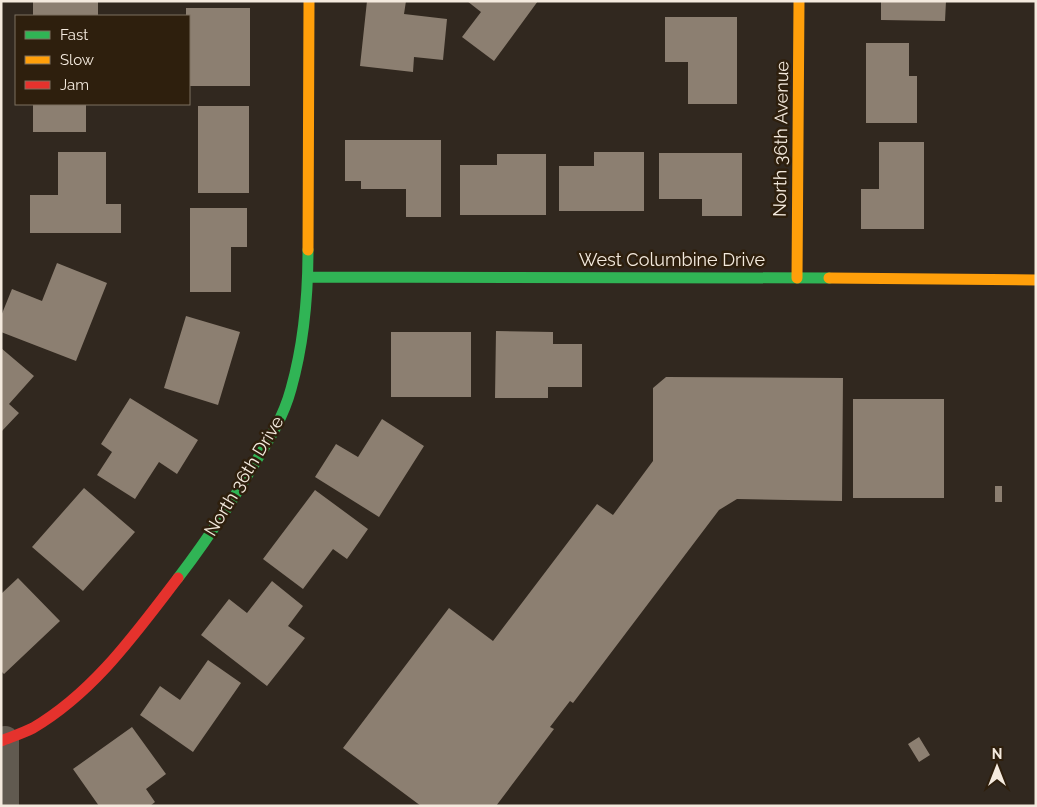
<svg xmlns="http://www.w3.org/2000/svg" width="1037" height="807" font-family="Raleway,sans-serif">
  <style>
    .building { fill: #8c7f71 }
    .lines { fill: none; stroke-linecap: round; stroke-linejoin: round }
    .street { stroke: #615a50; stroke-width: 28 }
    .fast { stroke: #30b455; stroke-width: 11 }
    .slow { stroke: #ff9f0a; stroke-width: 11 }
    .jam { stroke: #e5322d; stroke-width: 11 }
    .labels { text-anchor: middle; stroke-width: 5; stroke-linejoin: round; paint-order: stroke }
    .street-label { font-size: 18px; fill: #f4eade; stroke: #2e1f0d }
  </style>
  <rect width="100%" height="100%" fill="#31281f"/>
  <path class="building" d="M 33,1 L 98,1 L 98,16 L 33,16 Z
    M 367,1 L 406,1 L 404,14 L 447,19 L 443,60 L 414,57 L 413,72 L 360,66 Z
    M 467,1 L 538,1 L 494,61 L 462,37 L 481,12 Z
    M 881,1 L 946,1 L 945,21 L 881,20 Z
    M 186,8 L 250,8 L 250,86 L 189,86 L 189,16 L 186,16 Z
    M 665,17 L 737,17 L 737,104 L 688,104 L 688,62 L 665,62 Z
    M 866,43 L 909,43 L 909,76 L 917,76 L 917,123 L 866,123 Z
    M 33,104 L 86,104 L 86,132 L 33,132 Z
    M 198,106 L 249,106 L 249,193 L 198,193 Z
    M 345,140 L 441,140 L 441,217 L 406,217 L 406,189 L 361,189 L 361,181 L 345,181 Z
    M 879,142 L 924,142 L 924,229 L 861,229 L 861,189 L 879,189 Z
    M 58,152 L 106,152 L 106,204 L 121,204 L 121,233 L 30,233 L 30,195 L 58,195 Z
    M 594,152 L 644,152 L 644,211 L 559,211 L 559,166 L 594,166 Z
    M 659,153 L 742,153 L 742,216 L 702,216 L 702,199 L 659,199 Z
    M 497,154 L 546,154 L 546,215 L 460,215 L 460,165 L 497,165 Z
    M 190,208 L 247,208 L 247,247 L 231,247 L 231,292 L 190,292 Z
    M 57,263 L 107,283 L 76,361 L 1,332 L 1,316 L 12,289 L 42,301 Z
    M 186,316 L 240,332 L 218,405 L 164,388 Z
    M 496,331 L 553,332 L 553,344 L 582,344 L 582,387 L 548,387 L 548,398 L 495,398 Z
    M 391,332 L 471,332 L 471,397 L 391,397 Z
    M 1,348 L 34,376 L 9,404 L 19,413 L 1,432 Z
    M 666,377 L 843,378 L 842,501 L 737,499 L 719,510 L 573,703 L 570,701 L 550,727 L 554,729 L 496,806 L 421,806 L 343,748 L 449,608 L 493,641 L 597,504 L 613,515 L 653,461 L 653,388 Z
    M 130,398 L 198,440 L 177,474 L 159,462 L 135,499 L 97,475 L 112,452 L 101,444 Z
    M 853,399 L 944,399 L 944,498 L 853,498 Z
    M 382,419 L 424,446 L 379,517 L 315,477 L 336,444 L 358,457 Z
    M 995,486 L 1002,486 L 1002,502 L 995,502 Z
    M 84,488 L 135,532 L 83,591 L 32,547 Z
    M 315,490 L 368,529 L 347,559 L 333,549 L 303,589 L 263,559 Z
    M 18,578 L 60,621 L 4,674 L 1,671 L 1,594 Z
    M 272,581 L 303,606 L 288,626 L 305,638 L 267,686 L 201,635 L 229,599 L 247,613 Z
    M 208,660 L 241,683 L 193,752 L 140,715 L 160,686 L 180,700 Z
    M 132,727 L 166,774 L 146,789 L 155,802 L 150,806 L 99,806 L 73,769 Z
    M 919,737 L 930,755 L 919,762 L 908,744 Z"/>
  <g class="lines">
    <path class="street" d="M 5,806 L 5,740"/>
    <path class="fast" d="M 308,277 L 829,278
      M 178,578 C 204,544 228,508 250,471 C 266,445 283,419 291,389 C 304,343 308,297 308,250"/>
    <path class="slow" d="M 308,250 L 309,1
      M 797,278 L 799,1
      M 829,278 L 1036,280"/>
    <path class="jam" d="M 1,741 C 11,737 23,733 33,728 C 94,692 135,634 178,578"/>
  </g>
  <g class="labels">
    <g class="street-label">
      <text transform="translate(781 139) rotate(-89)" y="6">North 36th Avenue</text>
      <text x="672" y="266">West Columbine Drive</text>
      <text transform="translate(244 476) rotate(-59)" y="6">North 36th Drive</text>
    </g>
  </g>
  <rect width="1037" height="807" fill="none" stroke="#f4eade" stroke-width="5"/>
  <rect x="15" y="15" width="175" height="90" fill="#2e1f0d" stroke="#7d7061"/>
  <rect x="25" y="31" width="25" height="8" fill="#30b455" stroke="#7d7061"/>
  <text x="60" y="40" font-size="15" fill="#f4eade">Fast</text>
  <rect x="25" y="56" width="25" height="8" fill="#ff9f0a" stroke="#7d7061"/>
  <text x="60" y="65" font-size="15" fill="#f4eade">Slow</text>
  <rect x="25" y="81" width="25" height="8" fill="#e5322d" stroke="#7d7061"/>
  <text x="60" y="90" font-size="15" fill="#f4eade">Jam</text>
  <g transform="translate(997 767)" stroke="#2e1f0d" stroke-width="4" paint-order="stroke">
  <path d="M0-4L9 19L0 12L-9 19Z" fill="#f4eade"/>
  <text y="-8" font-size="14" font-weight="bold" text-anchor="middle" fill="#f4eade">N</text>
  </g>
</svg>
